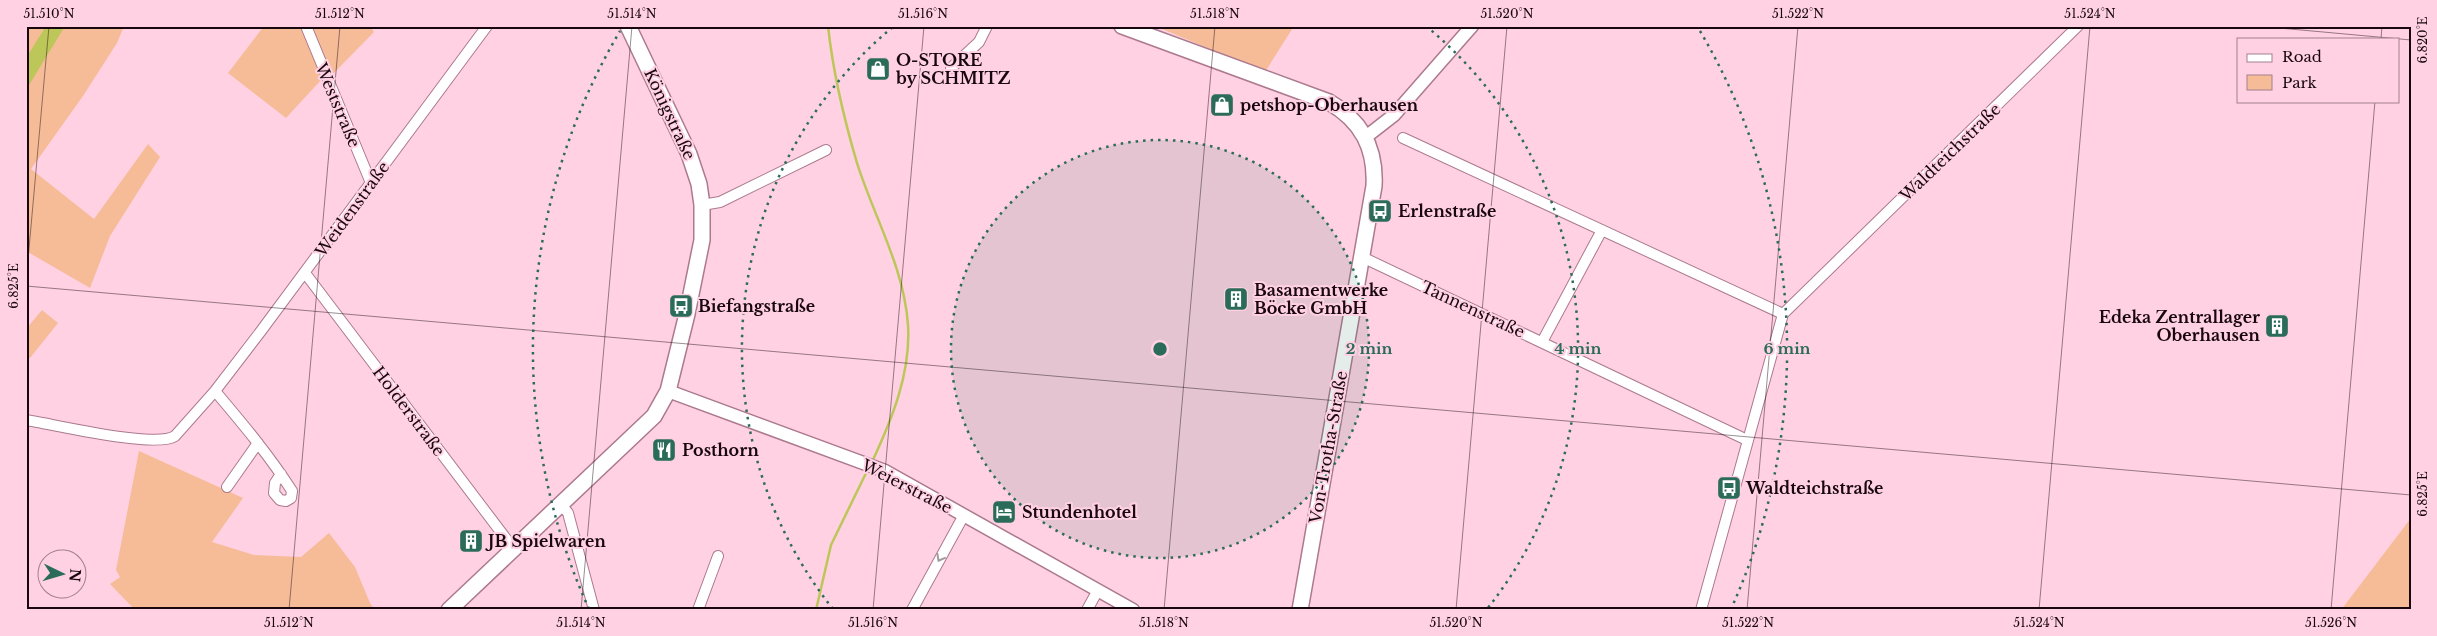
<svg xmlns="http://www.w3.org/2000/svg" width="2437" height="636" font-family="'Libre Baskerville',serif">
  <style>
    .green { fill: #f6bc98 }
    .water { fill: #bdc659 }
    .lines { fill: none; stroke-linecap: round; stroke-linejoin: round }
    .stream { stroke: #bdc659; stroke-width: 2.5 }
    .minor-casing { stroke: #ac798e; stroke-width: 12 }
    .tertiary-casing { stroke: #ac798e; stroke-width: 15 }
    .secondary-casing { stroke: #ac798e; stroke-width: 18 }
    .minor { stroke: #fff; stroke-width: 10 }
    .tertiary { stroke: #fff; stroke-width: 12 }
    .secondary { stroke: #fff; stroke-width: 15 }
    .oneway { stroke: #a39c9f }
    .ticks { fill: none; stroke: #18070f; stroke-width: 1; stroke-opacity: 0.45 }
    .ring { fill: none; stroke: #2a6b5a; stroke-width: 2.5; stroke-dasharray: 2.5 5 }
    .labels { text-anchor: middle; stroke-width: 4; stroke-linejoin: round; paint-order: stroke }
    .poi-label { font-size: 16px; font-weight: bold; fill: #18070f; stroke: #ffd1e3; text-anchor: start }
    .street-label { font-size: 16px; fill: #18070f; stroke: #ffd1e3 }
    .centre { fill: #2a6b5a; stroke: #ffd1e3; stroke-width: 2.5 }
    .ring-label { font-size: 15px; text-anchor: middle; font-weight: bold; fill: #2a6b5a; stroke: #ffd1e3; stroke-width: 4; stroke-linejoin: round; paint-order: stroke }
    .neatline { fill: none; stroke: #18070f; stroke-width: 2 }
    .ticks-label { font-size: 12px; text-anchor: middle; fill: #18070f }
  </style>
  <rect width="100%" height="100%" fill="#ffd1e3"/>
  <path class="green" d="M 26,26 L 124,26 L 117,43 L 83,96 L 31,169 L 94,219 L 148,144 L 160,157 L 110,236 L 90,288 L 26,251 Z
    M 264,26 L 302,26 L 322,79 L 286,118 L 228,73 Z
    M 310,26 L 370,26 L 374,32 L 331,76 Z
    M 1155,26 L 1294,26 L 1265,72 Z
    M 42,310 L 58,323 L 30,358 L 26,355 L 26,329 Z
    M 139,451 L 243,498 L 212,542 L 254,555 L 301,557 L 329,533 L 355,567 L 370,603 L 375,610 L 135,610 L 110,584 L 120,577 L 116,570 Z
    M 2411,518 L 2411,610 L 2341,610 Z"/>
  <path class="water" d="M 46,26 L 65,26 L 26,90 L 26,58 Z"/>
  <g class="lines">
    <path class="stream" d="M 828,26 C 833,72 844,119 857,163 C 874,217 904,267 908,325 C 911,373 892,419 872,462
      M 816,610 L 831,545 L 868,469"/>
    <defs>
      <path id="minor" d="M 306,26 L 371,183
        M 951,68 L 979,42 L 987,26
        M 1403,138 L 1783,314
        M 702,205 L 720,202 L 826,150
        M 1362,257 L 1747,440
        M 305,273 L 513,548
        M 1542,342 L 1602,230
        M 215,391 C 242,423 269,455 292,491 L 291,498 L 286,501 L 280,500 L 274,493 L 275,483 L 281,474
        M 26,420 C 53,424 156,449 175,436 L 215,391 L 261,331 L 487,26
        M 227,487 L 258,443
        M 561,504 L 568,513 L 594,610
        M 698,610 L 718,556
        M 912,610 L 964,515
        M 1087,610 L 1098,590
        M 1701,610 L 1783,314 L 2078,26"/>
      <path id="tertiary" d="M 1367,136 L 1394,115 L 1472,26
        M 668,391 L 885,471 L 1133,610"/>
      <path id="secondary" d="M 1122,26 L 1329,102 C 1362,121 1376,148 1374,186 L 1300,610
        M 449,610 L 654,416 L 668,391 L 687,314 L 702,240 L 702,205 L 699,184 L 689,154 L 628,26"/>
    </defs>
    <use href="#minor" class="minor-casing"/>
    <use href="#tertiary" class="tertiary-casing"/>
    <use href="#secondary" class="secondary-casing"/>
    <use href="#minor" class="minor"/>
    <use href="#tertiary" class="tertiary"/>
    <use href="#secondary" class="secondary"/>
  </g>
  <defs><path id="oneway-chevron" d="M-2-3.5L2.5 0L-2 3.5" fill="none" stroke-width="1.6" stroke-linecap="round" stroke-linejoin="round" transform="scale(1.25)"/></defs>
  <use class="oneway" href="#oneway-chevron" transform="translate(940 558) rotate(119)"/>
  <path class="ticks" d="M 2257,26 L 2411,40M 2381,39 L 2382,26M 26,282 L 49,26M 26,286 L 2411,495M 289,610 L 340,26M 581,610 L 632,26M 873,610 L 924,26M 1164,610 L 1215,26M 1456,610 L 1507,26M 1747,610 L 1798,26M 2039,610 L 2090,26M 2331,610 L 2375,101"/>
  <circle cx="1160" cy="349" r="209" fill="#2a6b5a" fill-opacity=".12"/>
  <g class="ring">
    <circle cx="1160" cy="349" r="209"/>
    <path d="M833 609A418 418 0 0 1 894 26M1426 26A418 418 0 0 1 1487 609"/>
    <path d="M589 609A627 627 0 0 1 620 31M1700 31A627 627 0 0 1 1731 609"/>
  </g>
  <defs>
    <symbol id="shop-square" viewBox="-11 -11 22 22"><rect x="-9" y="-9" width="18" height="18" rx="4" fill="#2a6b5a" stroke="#ffd1e3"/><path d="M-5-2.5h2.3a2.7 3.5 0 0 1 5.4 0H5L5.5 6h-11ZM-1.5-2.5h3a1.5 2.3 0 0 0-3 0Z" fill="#fff"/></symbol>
    <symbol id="bus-square" viewBox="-11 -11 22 22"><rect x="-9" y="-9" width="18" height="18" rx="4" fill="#2a6b5a" stroke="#ffd1e3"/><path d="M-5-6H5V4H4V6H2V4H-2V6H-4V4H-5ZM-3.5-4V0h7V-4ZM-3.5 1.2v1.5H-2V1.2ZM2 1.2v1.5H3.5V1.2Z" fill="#fff"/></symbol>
    <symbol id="building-square" viewBox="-11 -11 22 22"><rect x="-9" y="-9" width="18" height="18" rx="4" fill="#2a6b5a" stroke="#ffd1e3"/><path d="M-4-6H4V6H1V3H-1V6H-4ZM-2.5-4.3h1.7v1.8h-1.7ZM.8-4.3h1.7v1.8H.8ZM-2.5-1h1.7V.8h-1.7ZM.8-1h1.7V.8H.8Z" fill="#fff"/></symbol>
    <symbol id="restaurant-square" viewBox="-11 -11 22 22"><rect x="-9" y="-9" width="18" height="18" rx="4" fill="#2a6b5a" stroke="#ffd1e3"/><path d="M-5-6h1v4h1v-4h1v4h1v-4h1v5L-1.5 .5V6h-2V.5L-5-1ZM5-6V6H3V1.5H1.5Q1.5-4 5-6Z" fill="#fff"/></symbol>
    <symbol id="hotel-square" viewBox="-11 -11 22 22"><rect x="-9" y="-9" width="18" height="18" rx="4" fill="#2a6b5a" stroke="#ffd1e3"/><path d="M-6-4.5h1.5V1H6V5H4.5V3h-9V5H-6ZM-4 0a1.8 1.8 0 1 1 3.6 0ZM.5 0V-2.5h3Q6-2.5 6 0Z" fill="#fff"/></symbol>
  </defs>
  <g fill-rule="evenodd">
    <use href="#shop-square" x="864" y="55" width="28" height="28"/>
    <use href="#shop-square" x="1208" y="91" width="28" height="28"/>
    <use href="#bus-square" x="1366" y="197" width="28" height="28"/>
    <use href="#building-square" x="1222" y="285" width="28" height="28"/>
    <use href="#bus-square" x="667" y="292" width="28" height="28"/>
    <use href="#building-square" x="2263" y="312" width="28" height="28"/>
    <use href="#restaurant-square" x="650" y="436" width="28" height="28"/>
    <use href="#bus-square" x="1715" y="474" width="28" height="28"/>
    <use href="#hotel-square" x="990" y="498" width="28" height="28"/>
    <use href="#building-square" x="457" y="527" width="28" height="28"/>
  </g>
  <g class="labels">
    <g class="poi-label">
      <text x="896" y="66">O-STORE<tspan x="896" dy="18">by SCHMITZ</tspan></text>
      <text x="1240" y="111">petshop-Oberhausen</text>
      <text x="1398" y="217">Erlenstraße</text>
      <text x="1254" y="296">Basamentwerke<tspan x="1254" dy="18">Böcke GmbH</tspan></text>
      <text x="698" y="312">Biefangstraße</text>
      <text x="2260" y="323" text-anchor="end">Edeka Zentrallager<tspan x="2260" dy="18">Oberhausen</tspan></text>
      <text x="682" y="456">Posthorn</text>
      <text x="1746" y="494">Waldteichstraße</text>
      <text x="1022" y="518">Stundenhotel</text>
      <text x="488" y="547">JB Spielwaren</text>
    </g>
    <g class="street-label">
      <text transform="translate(338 105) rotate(67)" y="6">Weststraße</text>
      <text transform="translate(670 114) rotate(65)" y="6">Königstraße</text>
      <text transform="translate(1950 152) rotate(-44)" y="6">Waldteichstraße</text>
      <text transform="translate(352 209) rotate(-54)" y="6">Weidenstraße</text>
      <text transform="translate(1473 309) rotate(25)" y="6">Tannenstraße</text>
      <text transform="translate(409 411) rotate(53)" y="6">Holderstraße</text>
      <text transform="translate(1328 447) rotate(-80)" y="6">Von-Trotha-Straße</text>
      <text transform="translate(907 486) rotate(27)" y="6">Weierstraße</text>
    </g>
  </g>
  <circle cx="1160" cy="349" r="8" class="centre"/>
  <g class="ring-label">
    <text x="1369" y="354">2 min</text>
    <text x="1578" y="354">4 min</text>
    <text x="1787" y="354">6 min</text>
  </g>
  <rect width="2437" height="636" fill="none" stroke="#ffd1e3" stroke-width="55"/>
  <rect x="2237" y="38" width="162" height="65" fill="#ffd1e3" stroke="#a3808e"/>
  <rect x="2247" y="54" width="25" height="8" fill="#ffffff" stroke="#a3808e"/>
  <text x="2282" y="62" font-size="15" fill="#18070f">Road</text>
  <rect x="2247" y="75" width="25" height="15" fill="#f6bc98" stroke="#a3808e"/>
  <text x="2282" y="88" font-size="15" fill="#18070f">Park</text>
  <g transform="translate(62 574) rotate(95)"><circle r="24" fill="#ffd1e3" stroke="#a3808e"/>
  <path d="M0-4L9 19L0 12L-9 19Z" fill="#2a6b5a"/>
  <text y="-8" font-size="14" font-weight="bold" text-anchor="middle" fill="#18070f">N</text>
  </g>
  <rect x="28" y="28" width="2382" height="580" class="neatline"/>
  <g class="ticks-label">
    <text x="49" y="18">51.510°N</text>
    <text x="340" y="18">51.512°N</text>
    <text x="632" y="18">51.514°N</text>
    <text x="923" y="18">51.516°N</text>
    <text x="1215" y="18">51.518°N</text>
    <text x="1507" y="18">51.520°N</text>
    <text x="1798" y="18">51.522°N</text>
    <text x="2090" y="18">51.524°N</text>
    <text transform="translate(2423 40) rotate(-90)" y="4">6.820°E</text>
    <text transform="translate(14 286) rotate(-90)" y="4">6.825°E</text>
    <text transform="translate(2423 494) rotate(-90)" y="4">6.825°E</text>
    <text x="289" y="627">51.512°N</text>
    <text x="581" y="627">51.514°N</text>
    <text x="873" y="627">51.516°N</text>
    <text x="1164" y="627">51.518°N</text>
    <text x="1456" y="627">51.520°N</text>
    <text x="1748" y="627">51.522°N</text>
    <text x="2039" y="627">51.524°N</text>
    <text x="2331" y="627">51.526°N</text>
  </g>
</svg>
